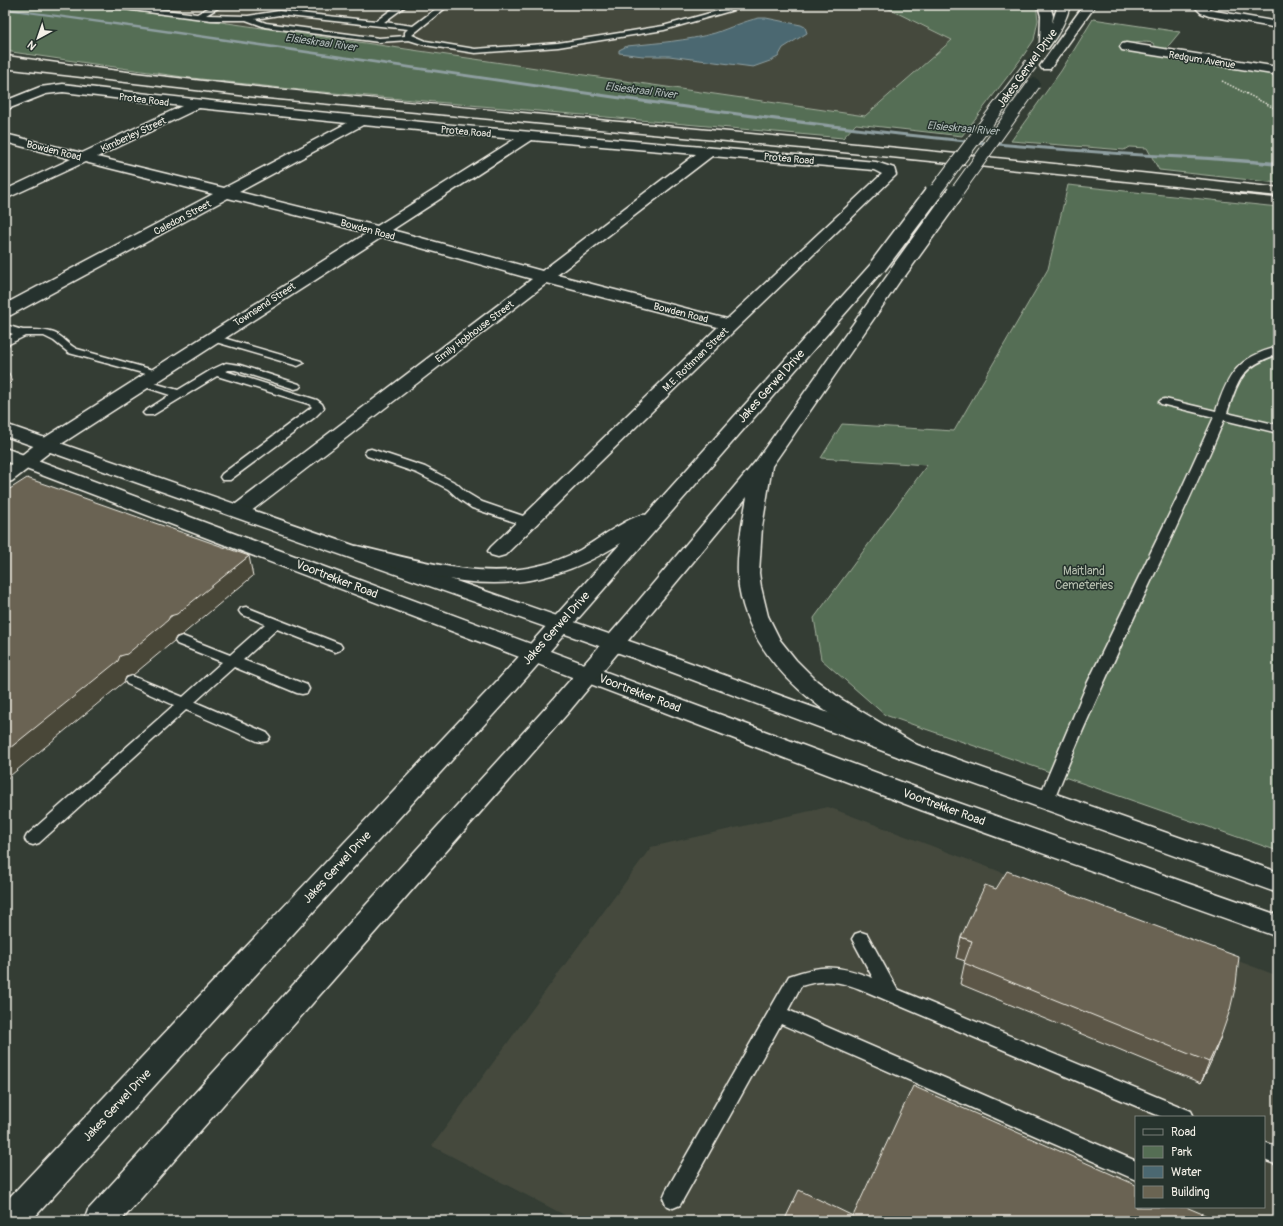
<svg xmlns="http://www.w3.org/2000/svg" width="1283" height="1226" font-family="Pangolin,sans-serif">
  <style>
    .built { fill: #44493d; fill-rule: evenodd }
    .green { fill: #556e54; stroke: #a4b09e }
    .water { fill: #4b6871; stroke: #8f9fa1 }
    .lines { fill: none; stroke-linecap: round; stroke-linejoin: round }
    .stream { fill: #8f9fa1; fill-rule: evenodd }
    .lane-casing { stroke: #f4f1e8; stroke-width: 3 }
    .street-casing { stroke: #f4f1e8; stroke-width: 3 }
    .primary-casing { stroke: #f4f1e8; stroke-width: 3 }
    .highway-casing { stroke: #f4f1e8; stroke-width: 3 }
    .path { stroke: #f4f1e8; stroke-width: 1.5; stroke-dasharray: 1.5 1.5; stroke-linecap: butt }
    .lane { fill: #26332d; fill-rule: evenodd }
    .street { fill: #26332d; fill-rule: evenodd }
    .primary { fill: #26332d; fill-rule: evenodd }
    .highway { fill: #26332d; fill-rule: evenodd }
    .rail-far1 { stroke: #f4f1e8; stroke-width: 1.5 }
    .rail { stroke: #f4f1e8; stroke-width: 2.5 }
    .highway-bridge-far1-casing { stroke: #f4f1e8; stroke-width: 14; stroke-linecap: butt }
    .highway-bridge-casing { stroke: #f4f1e8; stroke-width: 19; stroke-linecap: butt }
    .highway-bridge-far1 { stroke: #26332d; stroke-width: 12 }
    .highway-bridge { stroke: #26332d; stroke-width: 16 }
    .wall { fill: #5b5647; stroke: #f4f1e8 }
    .shaded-wall { fill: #4a4639; stroke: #f4f1e8 }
    .building { fill: #6a6452; stroke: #f4f1e8 }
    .labels { text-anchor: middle; stroke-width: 3; stroke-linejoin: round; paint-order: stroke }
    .far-street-label { font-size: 10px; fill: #f4f1e8; stroke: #26332d }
    .far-water-label { font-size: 11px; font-style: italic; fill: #b0bab8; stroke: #26332d }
    .street-label { font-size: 12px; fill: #f4f1e8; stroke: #26332d }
    .park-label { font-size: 12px; fill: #b4bdad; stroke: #26332d }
  </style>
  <rect width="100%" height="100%" fill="#343d34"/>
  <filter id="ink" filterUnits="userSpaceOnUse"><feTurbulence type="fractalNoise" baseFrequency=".025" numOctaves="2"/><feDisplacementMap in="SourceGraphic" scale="8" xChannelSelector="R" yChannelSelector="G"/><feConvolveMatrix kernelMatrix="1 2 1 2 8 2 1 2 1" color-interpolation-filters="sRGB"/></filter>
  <g filter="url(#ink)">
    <path class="built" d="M 85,5 L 881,5 L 952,40 L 865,116 L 207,20 Z
      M 828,807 L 1278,976 L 1278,1221 L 576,1221 L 432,1146 L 651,847 ZM 1136,1117 L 1264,1117 L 1264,1207 L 1136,1207 Z"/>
    <path class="green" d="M 5,5 L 85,5 L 207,20 L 865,116 L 952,40 L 881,5 L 1036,5 L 1038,20 L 1034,40 L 1021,59 L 962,136 L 856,124 L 843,138 L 300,90 L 183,77 L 5,51 Z
      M 1093,19 L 1180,32 L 1165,50 L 1156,47 L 1153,43 C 1144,41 1137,43 1126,44 L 1278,73 L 1278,183 L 1159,170 L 1147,148 L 1129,147 L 1124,150 L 1011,141 L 1061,71 Z
      M 1068,185 L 1278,207 L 1278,851 L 885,715 L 821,659 L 814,618 L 927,465 L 821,458 L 842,424 L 954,431 L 1048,269 Z"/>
    <path class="water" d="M 759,18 L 766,18 L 801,25 L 805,27 L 807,33 L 783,48 L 778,57 L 770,61 L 753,67 L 669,56 L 643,56 L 619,53 L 619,50 L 627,46 C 656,43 687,41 715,33 C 730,28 744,21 759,18 Z"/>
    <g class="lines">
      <path class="stream" d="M 5,8 C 290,45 574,94 861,128 C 937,137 1014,145 1091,150 C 1154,155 1216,156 1278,162 L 1278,166 C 1216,159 1154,158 1091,153 C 1014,148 937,140 860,131 C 574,97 290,48 5,10 Z"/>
      <defs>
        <path id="lane" d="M 104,5 L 125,5 L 197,14 L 214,5 L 223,5 L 206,15 L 248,16 L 279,11 L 376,21 L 398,5 L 407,5 L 384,22 L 413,26 L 441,5 L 449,5 L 412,35 L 426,41 L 475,49 L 558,43 L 663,26 L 739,5 L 751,5 L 664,30 L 558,47 L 475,53 L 425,45 L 409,40 L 379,42 L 265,27 L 246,20 L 211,20 L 108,7 ZM 279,15 L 408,29 L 405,32 L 405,36 L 379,38 L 266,23 L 255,19 Z
          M 5,325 C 11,326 17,329 23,330 C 34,330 43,329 54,333 C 63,336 68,345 77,349 L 161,372 L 163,374 L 157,377 L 69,353 L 54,341 L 44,336 L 25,336 L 5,346 L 5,338 L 13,334 L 5,331 Z
          M 213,335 L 302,361 L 304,363 L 298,366 L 209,340 L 208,338 L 209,336 Z
          M 1278,347 L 1278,354 C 1241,367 1239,378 1227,413 L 1278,425 L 1278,433 L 1224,420 C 1170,548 1105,670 1054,800 L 1052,804 L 1046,806 L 1040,804 L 1038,800 L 1087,684 L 1179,494 L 1214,417 L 1161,404 L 1159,402 L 1161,400 L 1165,399 L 1216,411 C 1228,374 1238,357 1278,347 Z
          M 226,363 L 240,365 L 299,384 L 301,386 L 299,388 L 295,389 L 235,370 L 228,370 L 225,371 L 317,400 L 322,404 L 324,408 L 315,417 L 230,480 L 222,480 L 220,477 L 222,474 L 312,407 L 309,404 L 217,376 L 153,415 L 145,415 L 143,413 L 145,411 L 170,395 L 139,385 L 137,383 L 139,381 L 143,380 L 178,390 L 211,370 Z
          M 371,449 L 425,467 L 456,483 L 467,493 L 482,502 L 532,519 L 533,522 L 532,525 L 527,526 L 472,508 L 459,499 L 448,489 L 417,473 L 367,456 L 365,453 L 367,450 Z
          M 246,607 L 340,644 L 342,647 L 340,650 L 335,652 L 330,650 L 277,629 L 243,660 L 307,685 L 309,689 L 307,693 L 302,694 L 297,693 L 234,667 L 195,702 L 267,733 L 270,737 L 267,741 L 262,742 L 257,741 L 186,710 L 39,843 L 33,845 L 27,843 L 25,839 L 27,835 L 174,705 L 127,684 L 125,681 L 127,678 L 132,676 L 137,678 L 183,697 L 222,662 L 177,644 L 175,641 L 177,638 L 182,636 L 187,638 L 230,655 L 265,624 L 241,614 L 239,611 L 241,608 Z
          M 861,932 L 867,934 L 897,989 L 1191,1111 L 1194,1117 L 1162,1117 L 860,989 C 840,981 822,979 801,986 L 788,1010 L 1136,1161 L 1136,1180 L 781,1024 L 680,1205 L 673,1208 L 666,1205 L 663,1198 L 666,1191 L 789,976 C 824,964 838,965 873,978 L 852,939 L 855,934 Z
          M 1264,1142 L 1278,1147 L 1278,1165 L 1264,1160 Z"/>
        <path id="street" d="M 1197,5 L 1209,5 L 1209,9 L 1215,11 L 1278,22 L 1278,28 L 1209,16 L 1201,13 L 1196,8 Z
          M 1126,43 L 1278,67 L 1278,75 L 1122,50 L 1120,47 L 1122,44 Z
          M 63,84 C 333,117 605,138 876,162 L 894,168 L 896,175 L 736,329 L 505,555 L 498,557 L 491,555 L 488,551 L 491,547 L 718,327 L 547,283 L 246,515 L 239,517 L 232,515 L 229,511 L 232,507 L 532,279 L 382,237 L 55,448 L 12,481 L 5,483 L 5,468 L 41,440 L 367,233 L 228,198 L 11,315 L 5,316 L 5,304 L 213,194 L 85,162 L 5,199 L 5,190 L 71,159 L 5,142 L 5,134 L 82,153 L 182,106 L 63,92 L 46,94 L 5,110 L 5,101 L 40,87 ZM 199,108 L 347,123 L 224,188 L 97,157 ZM 363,125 L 515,139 L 377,226 L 239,192 ZM 531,140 L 696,154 L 542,271 L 392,230 ZM 712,156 L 874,170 L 882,174 L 727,319 L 557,275 Z"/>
        <path id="primary" d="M 5,424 L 669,655 L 917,745 L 1278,872 L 1278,893 L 899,757 L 653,665 L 5,436 Z
          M 5,448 L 939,796 L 1278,915 L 1278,937 L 921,810 L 5,461 Z"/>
        <path id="highway" d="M 1038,5 L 1050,5 L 1053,16 L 1052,23 L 1058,5 L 1070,5 C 1066,22 1058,35 1048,48 L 1040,48 L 1038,46 L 1040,43 L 1041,16 Z
          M 1082,5 L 1094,5 L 1093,9 L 1050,69 L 1042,69 L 1040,66 L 1081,9 Z
          M 878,261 L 884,263 L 886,266 L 884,269 L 513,693 L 31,1221 L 5,1221 L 5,1202 L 497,681 L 621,543 C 522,605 455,583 350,556 L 347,552 L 350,548 L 357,546 C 415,559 477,580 537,566 C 552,563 567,557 580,550 C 593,543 635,512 646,515 L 872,263 Z
          M 898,267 L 904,269 L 906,272 L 772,466 L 762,527 L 759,573 L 761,587 L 768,616 L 780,640 L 796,660 L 817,681 L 841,699 L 917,745 L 920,751 L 917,757 L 908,760 L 899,757 C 831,718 753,672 739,587 C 735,558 742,526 747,497 L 567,714 L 121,1221 L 84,1221 L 88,1210 L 551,702 L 630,611 L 756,461 L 892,269 Z"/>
      </defs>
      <use href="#lane" class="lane-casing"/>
      <use href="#street" class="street-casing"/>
      <use href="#primary" class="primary-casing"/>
      <use href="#highway" class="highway-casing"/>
      <path class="path" d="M 1222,81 L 1278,110"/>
      <use href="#lane" class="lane"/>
      <use href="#street" class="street"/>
      <use href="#primary" class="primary"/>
      <use href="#highway" class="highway"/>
      <path class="rail-far1" d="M 5,55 C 220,86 435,104 651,124 C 860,143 1069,164 1278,187
        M 5,69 L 259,98 L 815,150 L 1246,194"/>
      <path class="rail" d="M 1236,193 L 1278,197"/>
      <defs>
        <path id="highway-bridge-far1" d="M 933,194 L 1031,64
          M 955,194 L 1034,84"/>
        <path id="highway-bridge" d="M 878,266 L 933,193
          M 898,272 L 955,193"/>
      </defs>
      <use href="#highway-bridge-far1" class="highway-bridge-far1-casing"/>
      <use href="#highway-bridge" class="highway-bridge-casing"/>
      <use href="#highway-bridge-far1" class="highway-bridge-far1"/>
      <use href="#highway-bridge" class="highway-bridge"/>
    </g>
    <path class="wall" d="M 961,937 L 1221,1036 L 1213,1057 L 1201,1083 L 960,984 L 965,961 L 956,958 Z"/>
    <path class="shaded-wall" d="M 9,373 L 12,382 L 5,386 L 5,375 Z
      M 249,556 L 253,576 L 182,635 L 176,637 L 174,641 L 133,675 L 126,677 L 124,682 L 5,780 L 5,752 L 120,656 Z
      M 1221,1036 L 1213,1057 L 1201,1083 L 1209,1062 Z"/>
    <path class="building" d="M 5,371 L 9,373 L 5,375 Z
      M 27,478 L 249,556 L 177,614 L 170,616 L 168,620 L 127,654 L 120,656 L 118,661 L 5,752 L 5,492 Z
      M 1007,871 L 1239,957 L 1236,984 L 1230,1010 L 1221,1036 L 1209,1062 L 964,963 L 972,941 L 961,937 L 985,885 L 996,889 Z
      M 913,1086 L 1136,1185 L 1136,1207 L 1186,1207 L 1212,1218 L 1211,1221 L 784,1221 L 799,1190 L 853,1216 Z"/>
  </g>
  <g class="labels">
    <g class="far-street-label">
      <text transform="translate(1202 59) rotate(9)" y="4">Redgum Avenue</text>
      <text transform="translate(144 99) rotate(7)" y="4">Protea Road</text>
      <text transform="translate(466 131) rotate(5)" y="4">Protea Road</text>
      <text transform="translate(133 134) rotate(-25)" y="4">Kimberley Street</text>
      <text transform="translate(54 150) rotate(14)" y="4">Bowden Road</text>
      <text transform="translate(789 158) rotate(5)" y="4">Protea Road</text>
      <text transform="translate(182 217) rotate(-28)" y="4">Caledon Street</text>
      <text transform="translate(368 229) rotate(15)" y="4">Bowden Road</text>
      <text transform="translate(264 304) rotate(-33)" y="4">Townsend Street</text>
      <text transform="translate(681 312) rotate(14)" y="4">Bowden Road</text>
      <text transform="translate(474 331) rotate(-37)" y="4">Emily Hobhouse Street</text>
      <text transform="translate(695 359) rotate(-44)" y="4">M.E. Rothman Street</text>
    </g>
    <g class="far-water-label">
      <text transform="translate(321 42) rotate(8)" y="4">Elsieskraal River</text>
      <text transform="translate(641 90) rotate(7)" y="4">Elsieskraal River</text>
      <text transform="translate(963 128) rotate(5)" y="4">Elsieskraal River</text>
    </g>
    <g class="street-label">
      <text transform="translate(1027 68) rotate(-54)" y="4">Jakes Gerwel Drive</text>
      <text transform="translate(771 386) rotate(-48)" y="4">Jakes Gerwel Drive</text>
      <text transform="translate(337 579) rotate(21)" y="4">Voortrekker Road</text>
      <text transform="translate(556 628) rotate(-48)" y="4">Jakes Gerwel Drive</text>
      <text transform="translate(640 693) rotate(21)" y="4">Voortrekker Road</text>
      <text transform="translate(944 807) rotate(20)" y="4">Voortrekker Road</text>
      <text transform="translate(337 867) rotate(-47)" y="4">Jakes Gerwel Drive</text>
      <text transform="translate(117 1105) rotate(-47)" y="4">Jakes Gerwel Drive</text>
    </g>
    <g class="park-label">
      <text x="1084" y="575">Maitland<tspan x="1084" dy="14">Cemeteries</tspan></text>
    </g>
  </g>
  <rect width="1283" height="1226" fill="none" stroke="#26332d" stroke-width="20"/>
  <rect x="10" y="10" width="1263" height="1206" fill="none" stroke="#f4f1e8" stroke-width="1.5" filter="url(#ink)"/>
  <rect x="1135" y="1116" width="130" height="92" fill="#26332d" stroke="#787f78"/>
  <rect x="1143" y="1129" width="20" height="6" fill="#26332d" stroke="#787f78"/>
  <text x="1171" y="1136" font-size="12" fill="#f4f1e8">Road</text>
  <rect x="1143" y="1146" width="20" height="12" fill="#556e54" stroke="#787f78"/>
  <text x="1171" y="1156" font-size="12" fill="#f4f1e8">Park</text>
  <rect x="1143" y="1166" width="20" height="12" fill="#4b6871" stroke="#787f78"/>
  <text x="1171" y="1176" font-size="12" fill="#f4f1e8">Water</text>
  <rect x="1143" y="1186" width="20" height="12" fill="#6a6452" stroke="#787f78"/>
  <text x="1171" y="1196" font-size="12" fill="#f4f1e8">Building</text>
  <g transform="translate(38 38) rotate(220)" stroke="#26332d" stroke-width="3" paint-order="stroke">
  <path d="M0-3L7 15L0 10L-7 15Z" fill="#f4f1e8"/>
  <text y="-6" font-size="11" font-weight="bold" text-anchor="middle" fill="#f4f1e8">N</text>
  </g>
</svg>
